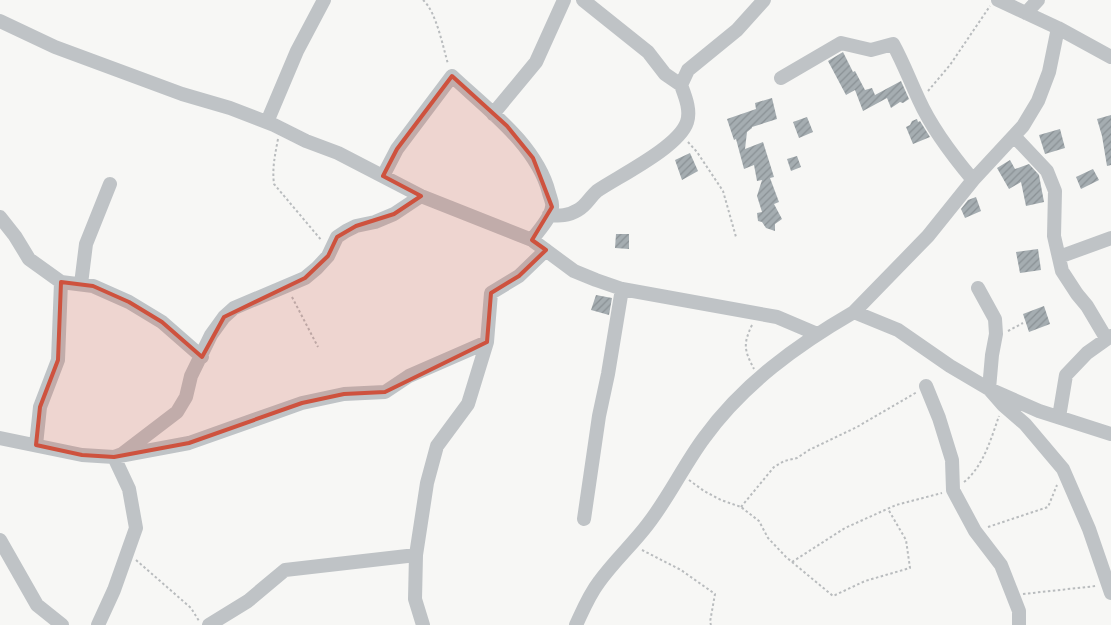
<svg xmlns="http://www.w3.org/2000/svg" width="1111" height="625" font-family="Poppins,sans-serif">
  <style>
    .building { fill: url(#building-hatch) }
    .lines { fill: none; stroke-linecap: round; stroke-linejoin: round }
    .path { stroke: #b9bcbe; stroke-width: 2; stroke-dasharray: 2.5 2.5; stroke-linecap: butt }
    .minor { stroke: #bfc3c6; stroke-width: 14 }
    .marked { fill: #ce523e; fill-opacity: 0.2; stroke: #ce523e; stroke-width: 4; stroke-linejoin: round }
  </style>
  <defs>
    <pattern id="building-hatch" width="6" height="6" patternUnits="userSpaceOnUse" patternTransform="scale(1.25)"><rect width="6" height="6" fill="#a5adb1"/><path d="M-1 1l2-2M0 6l6-6M5 7l2-2" fill="none" stroke="#8a9195"/></pattern>
  </defs>
  <rect width="100%" height="100%" fill="#f7f7f5"/>
  <path class="building" d="M 843,52 L 853,72 L 855,71 L 865,90 L 872,88 L 875,95 L 901,81 L 909,99 L 903,103 L 900,102 L 891,108 L 887,98 L 863,111 L 855,90 L 846,95 L 828,61 Z
    M 772,98 L 777,119 L 752,127 L 752,128 L 747,132 L 745,149 L 763,142 L 774,177 L 770,178 L 779,202 L 774,204 L 782,219 L 775,224 L 775,231 L 766,228 L 762,222 L 758,221 L 757,213 L 762,212 L 757,196 L 762,180 L 757,181 L 754,165 L 744,169 L 736,139 L 734,140 L 727,119 L 756,109 L 755,103 Z
    M 1111,115 L 1111,165 L 1107,166 L 1102,136 L 1097,119 Z
    M 807,117 L 813,132 L 799,138 L 793,122 Z
    M 917,119 L 918,122 L 920,121 L 930,137 L 913,144 L 906,127 L 910,125 L 912,121 Z
    M 1060,129 L 1065,148 L 1045,154 L 1039,135 Z
    M 690,153 L 698,171 L 682,180 L 675,160 Z
    M 797,156 L 801,167 L 791,171 L 787,159 Z
    M 1010,160 L 1015,169 L 1029,164 L 1039,175 L 1044,202 L 1026,206 L 1021,182 L 1009,189 L 997,168 Z
    M 1093,169 L 1099,180 L 1081,189 L 1076,177 Z
    M 976,197 L 981,211 L 965,218 L 961,209 L 968,200 Z
    M 616,234 L 629,234 L 629,249 L 615,248 Z
    M 1038,249 L 1041,270 L 1020,273 L 1016,252 Z
    M 596,295 L 612,298 L 609,315 L 591,310 Z
    M 1044,306 L 1050,324 L 1029,332 L 1023,314 Z"/>
  <g class="lines">
    <path class="path" d="M 423,0 C 436,11 443,47 448,64
      M 928,91 L 950,65 L 990,6
      M 278,139 C 275,155 272,168 274,184 L 322,241
      M 688,142 L 697,152 L 723,191 L 736,237
      M 292,297 L 318,347
      M 752,325 C 743,344 744,350 754,369
      M 1008,331 L 1023,323
      M 689,480 L 704,491 L 721,500 L 741,507 L 759,521 L 768,538 L 786,557 L 833,596 L 865,581 L 910,568 L 906,540 L 888,509
      M 964,482 C 983,467 991,439 999,416
      M 741,507 L 774,467 L 784,461 L 797,458 L 809,450 L 857,427 L 917,392
      M 988,527 L 1048,507 L 1057,485
      M 642,550 L 681,570 L 715,594 L 710,622 L 711,625
      M 136,560 L 191,608 L 199,621
      M 792,562 L 845,528 L 896,505 L 942,493
      M 1023,594 L 1096,586"/>
    <path class="minor" d="M 583,0 L 648,52 L 665,74 L 681,85
      M 998,0 L 1058,28 L 1111,57
      M 1026,13 L 1038,0
      M 0,21 L 55,47 L 182,94 L 230,108 L 274,125 L 306,141 L 338,153 L 421,196 L 532,240 L 574,271 L 596,280 L 622,289 L 777,317 L 817,334
      M 1058,28 L 1049,72 L 1038,101 L 1023,126 L 973,180 L 928,236 L 854,312 L 898,330 L 950,366 L 989,389 L 1039,411 L 1111,434
      M 781,78 L 841,43 L 871,50 L 893,44 C 903,62 910,81 919,100 C 932,129 952,155 973,180
      M 493,114 L 536,62 L 564,0
      M 267,122 L 297,51 L 324,0
      M 1014,136 L 1047,171 L 1055,191 L 1054,236 L 1062,271 L 1077,294 L 1087,306 L 1106,338
      M 383,176 L 397,149 L 452,76 C 486,108 537,145 549,193 C 550,197 553,203 552,207 C 551,218 538,231 532,240
      M 549,215 C 560,216 568,216 578,210 C 586,206 590,197 597,191 C 619,176 679,147 687,122 C 691,110 685,96 681,85 L 688,70 L 737,30 L 764,0
      M 0,217 L 15,236 L 29,259 L 61,282 L 58,360 L 40,407 L 36,445
      M 1059,257 L 1111,238
      M 61,282 L 93,286 L 129,302 L 162,322 L 202,357
      M 81,284 L 86,244 L 110,184
      M 978,288 L 995,319 L 996,334 L 992,355 L 989,389 L 1003,405 L 1025,424 L 1063,469 L 1089,529 L 1111,593
      M 926,386 L 939,418 L 952,460 L 953,490 L 975,531 L 1001,565 L 1019,611 L 1019,625
      M 1059,417 L 1066,375 L 1087,353 L 1111,336
      M 0,438 L 82,455 L 114,457 L 122,454 L 177,412 L 186,397 L 191,376 L 211,335 L 224,317 L 234,308 L 305,278 L 317,268 L 328,256 L 337,237 L 346,231 L 356,226 L 375,222 L 394,214 L 421,196
      M 584,519 L 599,416 L 608,374 L 622,289
      M 0,540 L 37,605 L 62,625
      M 98,625 L 114,590 L 136,528 L 129,489 L 114,457 L 189,443 L 302,403 L 344,394 L 385,392 L 409,376 L 487,342
      M 209,625 L 248,601 L 285,570 L 416,555
      M 423,625 L 415,599 L 416,555 L 427,483 L 437,446 L 468,404 L 487,342 L 491,293 L 519,276 L 546,250
      M 576,625 C 583,610 589,595 599,582 C 614,561 633,544 648,524 C 669,497 684,465 704,438 C 743,384 797,345 854,312"/>
  </g>
  <path class="marked" d="M 452,76 L 507,126 L 533,158 L 552,207 L 532,240 L 546,250 L 519,276 L 491,293 L 487,342 L 385,392 L 344,394 L 302,403 L 189,443 L 114,457 L 82,455 L 36,445 L 40,407 L 58,360 L 61,282 L 93,286 L 129,302 L 162,322 L 202,357 L 224,317 L 305,278 L 328,256 L 337,237 L 356,226 L 394,214 L 421,196 L 383,176 L 397,149 Z"/>
</svg>
